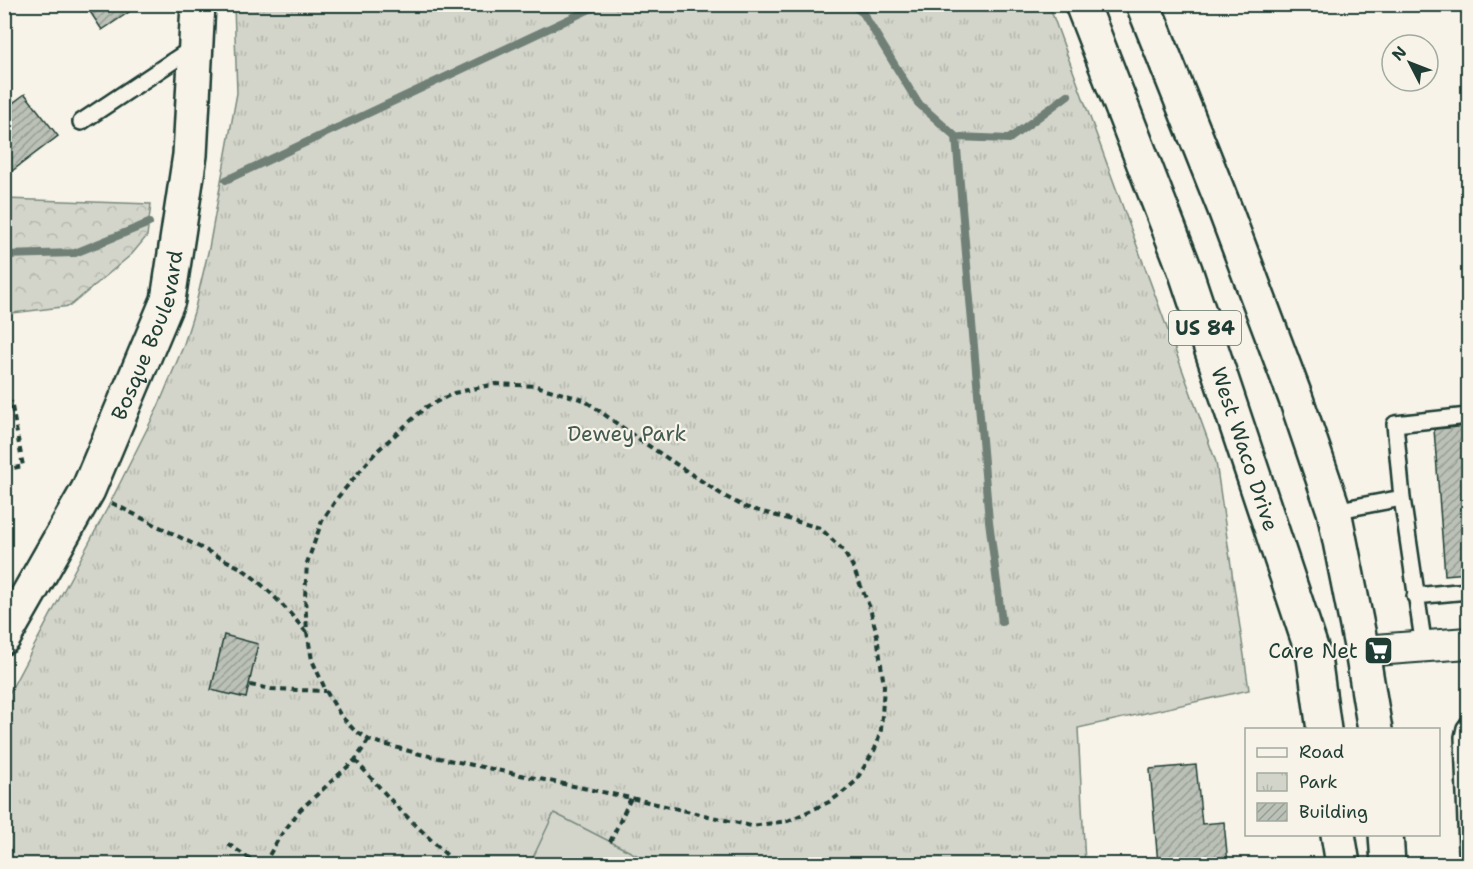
<svg xmlns="http://www.w3.org/2000/svg" width="1473" height="869" font-family="'Shantell Sans',sans-serif">
  <style>
    .forest { fill: url(#forest-crowns); stroke: #79897f; stroke-width: 1.5 }
    .park { fill: url(#park-tufts); stroke: #79897f; stroke-width: 1.5 }
    .garden { fill: #d3d5ca; stroke: #79897f; stroke-width: 1.5 }
    .lines { fill: none; stroke-linecap: round; stroke-linejoin: round }
    .stream { stroke: #6f8077; stroke-width: 8 }
    .building { fill: url(#building-hatch); stroke: #1f3d34; stroke-width: 1.5 }
    .lane-casing { stroke: #1f3d34; stroke-width: 20 }
    .street-casing { stroke: #1f3d34; stroke-width: 34 }
    .secondary-casing { stroke: #1f3d34; stroke-width: 38 }
    .primary-casing { stroke: #1f3d34; stroke-width: 38 }
    .path { stroke: #1f3d34; stroke-width: 4; stroke-dasharray: 6 4.5; stroke-linecap: butt }
    .lane { stroke: #f7f3e8; stroke-width: 15 }
    .street { stroke: #f7f3e8; stroke-width: 30 }
    .secondary { stroke: #f7f3e8; stroke-width: 33 }
    .primary { stroke: #f7f3e8; stroke-width: 33 }
    .labels { text-anchor: middle; stroke-width: 4.5; stroke-linejoin: round; paint-order: stroke }
    .shield { fill: #f7f3e8; stroke: #60746a; stroke-width: 1.5 }
    .shield-label { font-size: 20px; font-weight: bold; fill: #1f3d34 }
    .street-label { font-size: 21px; fill: #1f3d34; stroke: #f7f3e8 }
    .park-label { font-size: 21px; fill: #435b52; stroke: #f7f3e8 }
    .poi-label { font-size: 21px; fill: #1f3d34; stroke: #f7f3e8; text-anchor: end }
  </style>
  <defs>
    <pattern id="forest-crowns" width="20" height="18" patternUnits="userSpaceOnUse" patternTransform="scale(1.5)"><rect width="20" height="18" fill="#d3d5ca"/><path d="M2 6a3 3 0 1 1 6 0M12 15a3 3 0 1 1 6 0" fill="none" stroke="#b5b8ae"/></pattern>
    <pattern id="park-tufts" width="24" height="20" patternUnits="userSpaceOnUse" patternTransform="scale(1.5)"><rect width="24" height="20" fill="#d3d5ca"/><path d="M3 7l-1-3M5 7V3M7 7l1-3M15 17l-1-3M17 17v-4M19 17l1-3" fill="none" stroke="#b5b8ae"/></pattern>
    <pattern id="building-hatch" width="6" height="6" patternUnits="userSpaceOnUse" patternTransform="scale(1.5)"><rect width="6" height="6" fill="#bbc1b6"/><path d="M-1 1l2-2M0 6l6-6M5 7l2-2" fill="none" stroke="#979e95"/></pattern>
  </defs>
  <rect width="100%" height="100%" fill="#f7f3e8"/>
  <filter id="ink" filterUnits="userSpaceOnUse"><feTurbulence type="fractalNoise" baseFrequency=".0167" numOctaves="2"/><feDisplacementMap in="SourceGraphic" scale="12" xChannelSelector="R" yChannelSelector="G"/><feConvolveMatrix kernelMatrix="1 2 1 2 8 2 1 2 1" color-interpolation-filters="sRGB"/></filter>
  <g filter="url(#ink)">
    <path class="forest" d="M 5,199 L 151,204 L 147,236 L 132,254 L 70,306 L 5,314 Z"/>
    <path class="park" d="M 234,5 L 1049,5 L 1216,462 L 1249,690 L 1078,728 L 1085,864 L 5,864 L 5,701 L 108,507 L 158,407 L 183,347 L 194,312 L 209,248 L 237,93 Z"/>
    <path class="garden" d="M 554,813 L 654,864 L 530,864 Z"/>
    <g class="lines">
      <path class="stream" d="M 851,4 L 863,13 L 918,103 L 956,137 L 1009,139 L 1068,95
        M 956,137 L 989,521 L 1002,622
        M 226,180 L 601,4
        M 4,255 L 75,253 L 149,223"/>
    </g>
    <path class="building" d="M 85,4 L 141,4 L 102,30 Z
      M 25,94 L 58,136 L 4,177 L 4,113 L 8,110 L 6,108 Z
      M 1468,426 L 1468,573 L 1445,575 L 1434,429 Z
      M 224,635 L 258,644 L 246,698 L 211,690 Z
      M 1196,765 L 1202,824 L 1224,822 L 1228,864 L 1158,864 L 1150,769 Z"/>
    <g class="lines">
      <defs>
        <path id="lane" d="M 81,122 L 194,47
          M 1402,498 L 1395,424 L 1468,416
          M 1334,511 L 1402,498 L 1424,647
          M 1415,596 L 1468,591
          M 1467,852 L 1463,737 L 1465,728 L 1468,724"/>
        <path id="street" d="M 1362,651 L 1468,643"/>
        <g id="secondary">
          <path id="s1" d="M 4,637 L 88,490 L 168,300 L 190,155 L 198,4"/>
        </g>
        <g id="primary">
          <path id="s2" d="M 1082,4 L 1185,270 L 1314,657 L 1324,730"/>
          <path d="M 1143,4 L 1224,207 L 1296,399 L 1334,511 L 1362,651 L 1375,730"/>
          <path d="M 1338,834 L 1343,864"/>
          <path d="M 1386,834 L 1388,864"/>
        </g>
      </defs>
      <use href="#lane" class="lane-casing"/>
      <use href="#street" class="street-casing"/>
      <use href="#secondary" class="secondary-casing"/>
      <use href="#primary" class="primary-casing"/>
      <path class="path" d="M 495,384 L 536,386 L 584,400 L 640,440 L 724,496 L 745,507 L 820,528 L 842,549 L 852,565 L 870,608 L 877,635 L 884,686 L 881,730 L 875,749 L 855,782 L 842,793 L 829,802 L 788,821 L 751,826 L 631,798 L 420,754 L 369,740 L 354,730 L 341,716 L 326,691 L 312,660 L 307,632 L 305,597 L 307,563 L 322,521 L 338,497 L 377,451 L 426,407 L 454,393 Z
        M 4,470 L 23,466 L 11,401
        M 112,503 L 241,568 C 266,586 286,608 306,632
        M 250,685 L 271,689 L 326,691
        M 355,760 L 398,808 L 456,864
        M 610,842 L 631,798
        M 228,844 L 258,864
        M 264,864 L 279,838 L 300,810 L 355,760 L 369,740"/>
      <use href="#lane" class="lane"/>
      <use href="#street" class="street"/>
      <use href="#secondary" class="secondary"/>
      <use href="#primary" class="primary"/>
    </g>
  </g>
  <defs>
    <symbol id="supermarket-square" viewBox="-11 -11 22 22"><rect x="-9" y="-9" width="18" height="18" rx="4" fill="#1f3d34" stroke="#f7f3e8"/><path d="M-6-5.5h2.5l.6 2H6L4.5 2H-2.5L-4.4-4H-6ZM-1.5 3.2a1.3 1.3 0 1 0 .1 0ZM3 3.2a1.3 1.3 0 1 0 .1 0Z" fill="#fff"/></symbol>
  </defs>
  <g fill-rule="evenodd">
    <use href="#supermarket-square" x="1362" y="634" width="33" height="33"/>
  </g>
  <g class="labels">
    <rect class="shield" x="1169" y="311" width="72" height="34" rx="4.5"/>
    <g class="shield-label">
      <text x="1205" y="335">US 84</text>
    </g>
    <g class="street-label">
      <text dy="7" stroke="none"><textPath href="#s1" startOffset="336">Bosque Boulevard</textPath></text>
      <text dy="7" stroke="none"><textPath href="#s2" startOffset="474">West Waco Drive</textPath></text>
    </g>
    <g class="park-label">
      <text x="627" y="441">Dewey Park</text>
    </g>
    <g class="poi-label">
      <text x="1358" y="658">Care Net</text>
    </g>
  </g>
  <rect width="1473" height="869" fill="none" stroke="#f7f3e8" stroke-width="24"/>
  <rect x="12" y="12" width="1449" height="845" fill="none" stroke="#1f3d34" stroke-width="2" filter="url(#ink)"/>
  <rect x="1245" y="728" width="195" height="108" fill="#f7f3e8" stroke="#a1aaa0" stroke-width="1.5"/>
  <rect x="1257" y="748" width="30" height="9" fill="#f7f3e8" stroke="#a1aaa0" stroke-width="1.5"/>
  <text x="1299" y="758" font-size="18" fill="#1f3d34">Road</text>
  <rect x="1257" y="773" width="30" height="18" fill="url(#park-tufts)" stroke="#a1aaa0" stroke-width="1.5"/>
  <text x="1299" y="788" font-size="18" fill="#1f3d34">Park</text>
  <rect x="1257" y="803" width="30" height="18" fill="url(#building-hatch)" stroke="#a1aaa0" stroke-width="1.5"/>
  <text x="1299" y="818" font-size="18" fill="#1f3d34">Building</text>
  <g transform="translate(1410 63) rotate(312)"><circle r="28" fill="#f7f3e8" stroke="#a1aaa0" stroke-width="1.5"/>
  <path d="M0-4.5L10 22L0 15L-10 22Z" fill="#1f3d34"/>
  <text y="-9" font-size="16" font-weight="bold" text-anchor="middle" fill="#1f3d34">N</text>
  </g>
</svg>
